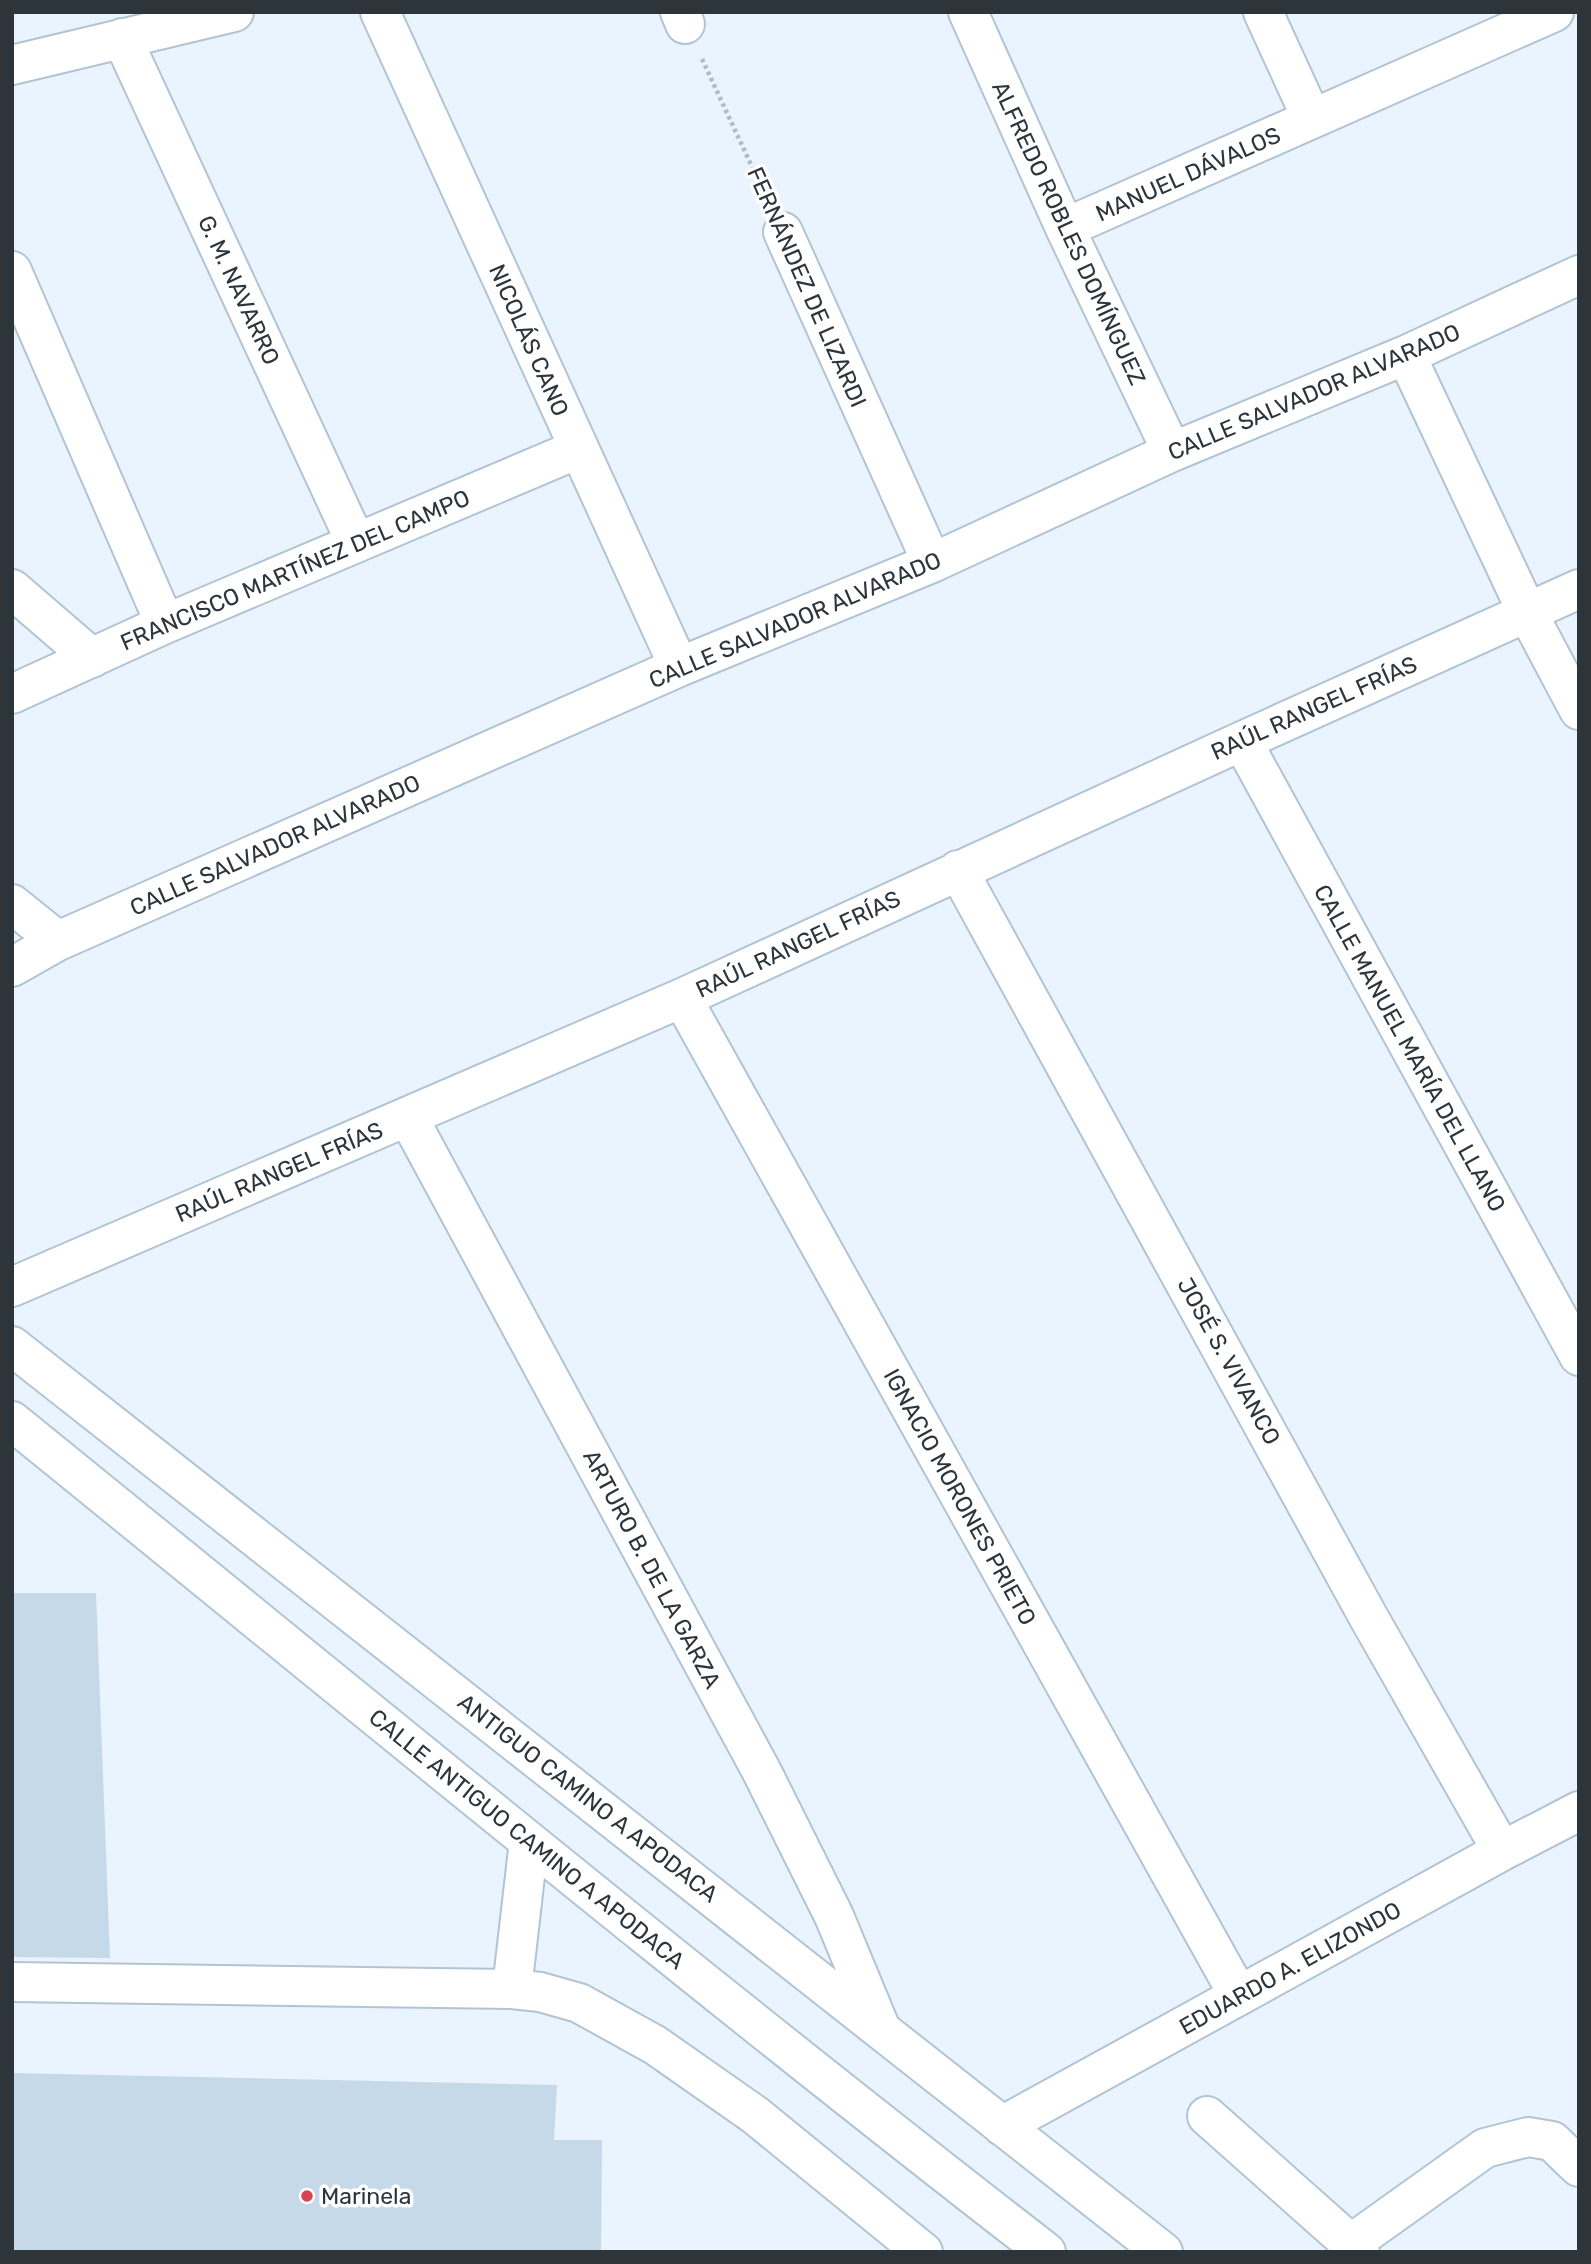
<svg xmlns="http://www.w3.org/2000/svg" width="1591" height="2264" font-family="Rubik,sans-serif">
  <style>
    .building { fill: #c6d9e9 }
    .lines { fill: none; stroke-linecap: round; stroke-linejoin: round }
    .minor-casing { stroke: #b1c4d3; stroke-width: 42 }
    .path { stroke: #b1bbc3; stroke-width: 4.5; stroke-dasharray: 3.5 3.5; stroke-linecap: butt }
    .minor { stroke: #fff; stroke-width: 38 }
    .poi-dot { fill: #d44451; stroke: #fff; stroke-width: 2.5 }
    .labels { text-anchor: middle; stroke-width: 7; stroke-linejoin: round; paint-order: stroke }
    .street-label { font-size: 23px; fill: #2d353a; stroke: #fff }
    .poi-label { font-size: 23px; fill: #2d353a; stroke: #fff; text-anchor: start }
  </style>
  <rect width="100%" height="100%" fill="#e9f4fe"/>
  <path class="building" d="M 12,1593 L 96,1593 L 110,1958 L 12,1957 Z
    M 12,2073 L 557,2085 L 554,2140 L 602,2140 L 601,2252 L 12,2252 Z"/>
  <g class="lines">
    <defs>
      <path id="minor" d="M 380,12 L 679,667
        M 680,12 L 685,24
        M 968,12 L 1065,228 L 1172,452
        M 1263,12 L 1312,119
        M 122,38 L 356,543
        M 12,65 L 234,12
        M 1065,228 L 1554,12
        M 783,232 L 932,563
        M 12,271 L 165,624
        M 1406,355 L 1527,612 L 1579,710
        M 12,589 L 92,658
        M 12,694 L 165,624 L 578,449
        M 1242,741 L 1579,1356
        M 958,870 L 1369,1618 L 1502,1851
        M 12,904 L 58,941
        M 12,967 L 58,941 L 679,667 L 932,563 L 1172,452 L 1406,355 L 1579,275
        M 682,998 L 1239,1996
        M 408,1117 L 762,1772 L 834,1916 L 880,2027
        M 12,1287 L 682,998 L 1242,741 L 1579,589
        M 12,1346 L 1163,2252
        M 12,1421 C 355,1699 696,1981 1046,2252
        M 12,1982 L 512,1989 L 540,1992 L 579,2003 L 655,2045 L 755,2115 L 923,2252
        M 512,1989 L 529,1841
        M 1207,2116 L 1360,2252
        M 1002,2126 L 1502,1851 L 1579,1811
        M 1352,2243 L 1485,2148 L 1528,2137 L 1552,2141 L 1579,2167"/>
    </defs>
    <use href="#minor" class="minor-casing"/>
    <path class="path" d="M 702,59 L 766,197"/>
    <use href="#minor" class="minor"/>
  </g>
  <circle class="poi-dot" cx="307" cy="2196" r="7"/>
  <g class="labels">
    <g class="street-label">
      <text transform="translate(1188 174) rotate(-24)" y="8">MANUEL DÁVALOS</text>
      <text transform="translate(1069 233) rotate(65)" y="8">ALFREDO ROBLES DOMÍNGUEZ</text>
      <text transform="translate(807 287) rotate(66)" y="8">FERNÁNDEZ DE LIZARDI</text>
      <text transform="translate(239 290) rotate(65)" y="8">G. M. NAVARRO</text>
      <text transform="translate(529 340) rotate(66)" y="8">NICOLÁS CANO</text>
      <text transform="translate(1314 392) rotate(-23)" y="8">CALLE SALVADOR ALVARADO</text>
      <text transform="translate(295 570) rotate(-23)" y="8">FRANCISCO MARTÍNEZ DEL CAMPO</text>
      <text transform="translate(795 620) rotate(-23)" y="8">CALLE SALVADOR ALVARADO</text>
      <text transform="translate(1314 708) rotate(-24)" y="8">RAÚL RANGEL FRÍAS</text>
      <text transform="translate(275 845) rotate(-24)" y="8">CALLE SALVADOR ALVARADO</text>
      <text transform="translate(798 944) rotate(-25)" y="8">RAÚL RANGEL FRÍAS</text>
      <text transform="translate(1410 1048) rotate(61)" y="8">CALLE MANUEL MARÍA DEL LLANO</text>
      <text transform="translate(279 1172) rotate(-23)" y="8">RAÚL RANGEL FRÍAS</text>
      <text transform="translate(1229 1361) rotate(61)" y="8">JOSÉ S. VIVANCO</text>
      <text transform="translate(960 1497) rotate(61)" y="8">IGNACIO MORONES PRIETO</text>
      <text transform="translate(652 1569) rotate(62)" y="8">ARTURO B. DE LA GARZA</text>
      <text transform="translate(588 1798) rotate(38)" y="8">ANTIGUO CAMINO A APODACA</text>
      <text transform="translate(527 1839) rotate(39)" y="8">CALLE ANTIGUO CAMINO A APODACA</text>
      <text transform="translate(1290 1968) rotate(-29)" y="8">EDUARDO A. ELIZONDO</text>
    </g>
    <g class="poi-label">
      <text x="321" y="2204">Marinela</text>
    </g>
  </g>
  <rect width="1591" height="2264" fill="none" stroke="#2d353a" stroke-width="28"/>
</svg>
